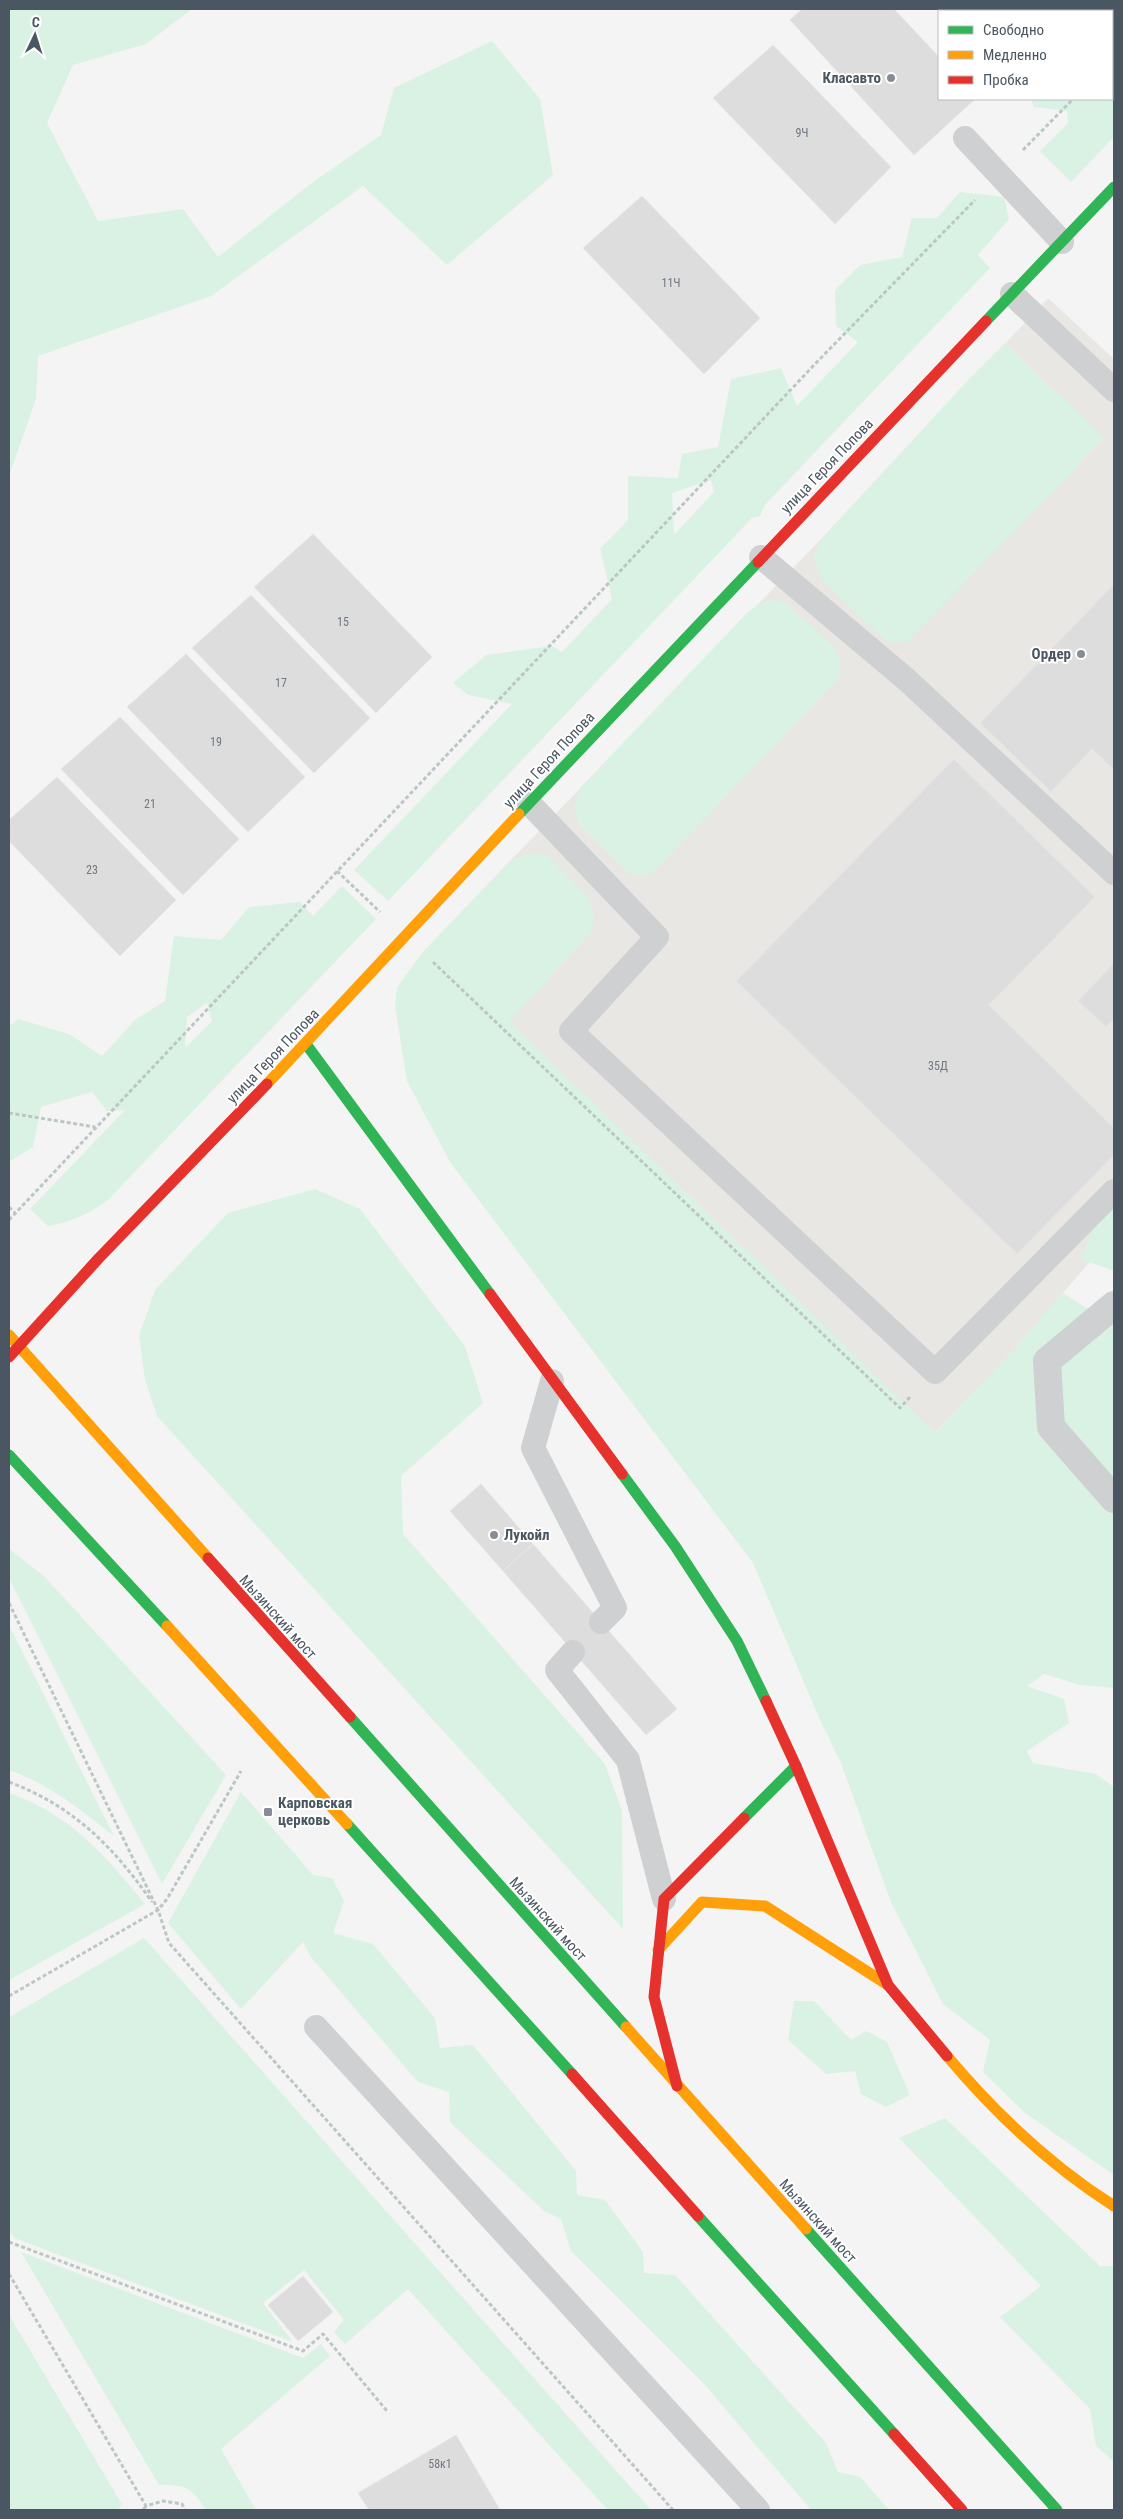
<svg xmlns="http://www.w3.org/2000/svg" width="1123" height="2519" font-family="'Roboto Condensed',sans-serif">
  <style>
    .commercial { fill: #e8e7e3 }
    .green { fill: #d9f2e3; fill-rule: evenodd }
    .building { fill: #ddddde; stroke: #e5e6e7 }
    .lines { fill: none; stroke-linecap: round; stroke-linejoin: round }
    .path { stroke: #bcc7c4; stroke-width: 3; stroke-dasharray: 4 2.5; stroke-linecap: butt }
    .lane { stroke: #ced0d2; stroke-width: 24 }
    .street { stroke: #ced0d2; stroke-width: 28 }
    .fast { stroke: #30b455; stroke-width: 11 }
    .slow { stroke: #ff9f0a; stroke-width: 11 }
    .jam { stroke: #e5322d; stroke-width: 11 }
    .poi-dot { fill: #868d94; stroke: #fff; stroke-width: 2 }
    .labels { text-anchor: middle; stroke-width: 4; stroke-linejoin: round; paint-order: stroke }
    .number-label { font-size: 12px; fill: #707881 }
    .poi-label { font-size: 15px; font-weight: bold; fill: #4a5661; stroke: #fff; text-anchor: end }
    .street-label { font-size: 15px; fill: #4a5661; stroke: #fff }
  </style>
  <rect width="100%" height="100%" fill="#f4f4f4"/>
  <path class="commercial" d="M 1048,298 L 1114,359 L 1114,1234 L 1006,1359 L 888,1481 L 397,988 L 423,952 L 511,860 L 823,537 Z"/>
  <path class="green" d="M 9,9 L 192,9 L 146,44 L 73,65 L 47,123 L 98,221 L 183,209 L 218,257 L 313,182 L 381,135 L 394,88 L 492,41 L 540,99 L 553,175 L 447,265 L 363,186 L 211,296 L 38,356 L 36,399 L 9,476 Z
    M 1114,75 L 1114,137 L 1071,182 C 1060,171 1051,162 1040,151 L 1068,123 L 1067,111 L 1034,107 L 1031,99 L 1112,99 L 1112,78 Z
    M 960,192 L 1004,197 L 1009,219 L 978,255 L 990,268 L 764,506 L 760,516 L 752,518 L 388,901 L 354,870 L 512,704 L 468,695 L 453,683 L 486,655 L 552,646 L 562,652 L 612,599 L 600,549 L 628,520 L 628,476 L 678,478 L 682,454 L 718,447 L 731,379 L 781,368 L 797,406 L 858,342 L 836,326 L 835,290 L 860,265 L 902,257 L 912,218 L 937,218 ZM 711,480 L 714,492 L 674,535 L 672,493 Z
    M 1005,343 L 1104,438 L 908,641 L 887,642 L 822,580 L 813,557 L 823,537 L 971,377 Z
    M 767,600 L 784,602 L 833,646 L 840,661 L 840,677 L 653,873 L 638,876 L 627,872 L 579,825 L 574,807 L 580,788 L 749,611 Z
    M 528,854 L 547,855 L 589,898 L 594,919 L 591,933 L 509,1021 L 935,1433 L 1018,1345 L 1062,1293 L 1114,1324 L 1114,1688 L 1080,1685 L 1044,1674 L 1027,1686 L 1064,1699 L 1069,1723 L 1027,1751 L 1033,1763 L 1096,1774 L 1114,1787 L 1114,2175 L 1025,2113 L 983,2072 L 990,2040 L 943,2004 L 891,1902 L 841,1763 L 820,1720 L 753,1563 L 450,1162 L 407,1081 L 395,1006 L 397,988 L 423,952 L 511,860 Z
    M 342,886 L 376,919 L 109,1199 C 90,1214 73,1221 48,1226 L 30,1209 L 125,1110 L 107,1111 L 92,1092 L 41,1107 L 33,1147 L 9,1162 L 9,1026 L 18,1019 L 69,1034 L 102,1056 L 135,1020 L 165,1001 L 174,936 L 221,940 L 249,907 L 300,902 L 313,916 ZM 207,1003 L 212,1021 L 185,1048 L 187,1017 Z
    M 315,1189 L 360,1209 L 465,1346 L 483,1403 L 401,1476 L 403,1534 L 605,1764 L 622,1811 L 623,1929 L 157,1416 L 145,1380 L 139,1336 L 155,1290 L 228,1213 Z
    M 1114,1209 L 1114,1271 L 1081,1259 L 1093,1229 Z
    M 9,1549 L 44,1576 L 226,1775 L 162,1884 L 9,1578 Z
    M 9,1625 L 114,1836 C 81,1810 49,1784 9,1770 Z
    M 241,1792 L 313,1875 L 332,1878 L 344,1901 L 333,1933 L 373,1944 L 435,2018 L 440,2048 L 473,2045 L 576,2171 L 577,2195 L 605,2200 L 643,2252 L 644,2273 L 675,2275 L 826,2443 L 838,2472 L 860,2477 L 889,2510 L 811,2510 L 704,2384 L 571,2251 L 561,2219 L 544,2211 L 450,2122 L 449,2092 L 418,2082 L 310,1956 L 303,1942 L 241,2009 L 168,1923 Z
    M 9,1793 C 70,1814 106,1856 145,1904 L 9,1980 Z
    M 144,1938 L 651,2510 L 608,2510 L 408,2289 L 345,2344 L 334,2332 L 344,2320 L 304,2270 L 263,2303 L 293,2342 L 14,2238 L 9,2230 L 9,2017 Z
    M 794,2001 L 814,2001 L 851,2040 L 866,2031 L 887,2042 L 910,2095 L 886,2107 L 861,2094 L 855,2071 L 826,2074 L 788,2040 Z
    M 945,2118 L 1100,2266 L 1114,2266 L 1114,2462 L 1096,2446 L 1090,2409 L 1000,2317 L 1041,2286 L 899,2138 Z
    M 21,2252 L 303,2358 L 321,2344 L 330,2356 L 221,2449 L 256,2510 L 206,2510 C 192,2487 186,2485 159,2485 Z
    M 9,2315 L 122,2504 L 118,2510 L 9,2510 Z"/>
  <path class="building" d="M 802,9 L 894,9 L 939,57 L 939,99 L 975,99 L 914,155 L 790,20 Z
    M 773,45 L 891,167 L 835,224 L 713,98 Z
    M 642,196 L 760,318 L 704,374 L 583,248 Z
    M 313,534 L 432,657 L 376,713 L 254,587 Z
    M 1114,584 L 1114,770 L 1092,749 L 1051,792 L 980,723 Z
    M 251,595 L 370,718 L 314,773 L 192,648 Z
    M 186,654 L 305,777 L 248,832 L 127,707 Z
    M 120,717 L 239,839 L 183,895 L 61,769 Z
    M 954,759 L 1095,897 L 989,1005 L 1114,1128 L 1114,1155 L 1017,1254 L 736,981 Z
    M 57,777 L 176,900 L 120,956 L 9,841 L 9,820 Z
    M 1114,963 L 1114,1019 L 1106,1027 L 1078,1001 Z
    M 481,1484 L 533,1544 L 503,1571 L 450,1511 Z
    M 533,1544 L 677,1709 L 646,1735 L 503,1571 Z
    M 303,2276 L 333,2312 L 298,2341 L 268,2305 Z
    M 456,2435 L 500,2510 L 369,2510 L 358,2493 Z"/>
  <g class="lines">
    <path class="path" d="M 1112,61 L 1114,58
      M 1023,150 L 1073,99
      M 337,871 L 380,912
      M 433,962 L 900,1408 L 910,1397
      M 9,1113 L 95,1127
      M 9,1207 L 15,1213
      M 9,1220 L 815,364 L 975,200
      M 9,1603 L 158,1910 L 169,1943 L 673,2510
      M 9,1782 C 73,1806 113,1846 152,1902
      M 9,1996 L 158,1910 L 167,1899 L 241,1771
      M 9,2242 L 303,2351 L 323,2334 L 387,2411
      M 9,2274 L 146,2506 L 163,2501 L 182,2504 L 185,2510
      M 143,2510 L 146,2506"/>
    <path class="lane" d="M 965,138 L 1062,242
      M 1012,294 L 1114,390
      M 761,557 L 907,680 L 1114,873
      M 529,803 L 657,937 L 571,1031 L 935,1372 L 1114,1191
      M 552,1381 L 533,1448 L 615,1608 L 601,1622
      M 573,1652 L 557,1670 L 628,1760 L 664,1899
      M 316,2027 L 758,2510"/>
    <path class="street" d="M 1114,1305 L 1047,1361 L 1051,1427 L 1114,1499"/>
    <path class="fast" d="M 986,321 L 1114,187
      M 519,814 L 758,562
      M 306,1044 L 490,1294
      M 9,1455 L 167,1626
      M 622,1474 L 675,1546 L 737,1641 L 766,1701
      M 350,1717 L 626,2027
      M 744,1818 L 796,1766
      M 347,1824 L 572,2074
      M 698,2216 L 894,2434
      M 806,2229 L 1057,2510"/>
    <path class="slow" d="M 267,1084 L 519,814
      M 9,1335 L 208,1558
      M 167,1626 L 347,1824
      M 658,1950 L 702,1902 L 765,1906 L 888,1985
      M 626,2027 L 806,2229
      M 947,2056 C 995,2113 1051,2166 1114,2206"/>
    <path class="jam" d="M 758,562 L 986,321
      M 490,1294 L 622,1474
      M 9,1357 L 99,1258 L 267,1084
      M 208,1558 L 350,1717
      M 766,1701 L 796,1766 L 888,1985 L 947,2056
      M 572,2074 L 698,2216
      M 677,2086 L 654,1997 L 664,1899 L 744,1818
      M 894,2434 L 962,2510"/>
  </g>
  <g class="poi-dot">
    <circle cx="891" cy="78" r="5"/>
    <circle cx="1081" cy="654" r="5"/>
    <circle cx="494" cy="1535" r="5"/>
    <rect x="263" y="1807" width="10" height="10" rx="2.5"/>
  </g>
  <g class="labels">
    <g class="number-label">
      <text x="802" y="137">9Ч</text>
      <text x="671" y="287">11Ч</text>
      <text x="343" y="626">15</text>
      <text x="281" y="687">17</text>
      <text x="216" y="746">19</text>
      <text x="150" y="808">21</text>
      <text x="92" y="874">23</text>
      <text x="938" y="1070">35Д</text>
      <text x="440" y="2468">58к1</text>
    </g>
    <g class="poi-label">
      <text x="881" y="83">Класавто</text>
      <text x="1071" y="659">Ордер</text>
      <text x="504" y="1540" text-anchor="start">Лукойл</text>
      <text x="278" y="1808" text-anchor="start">Карповская<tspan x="278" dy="17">церковь</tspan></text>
    </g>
    <g class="street-label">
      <text transform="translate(827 466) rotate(-46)" y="5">улица Героя Попова</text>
      <text transform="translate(549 760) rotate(-47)" y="5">улица Героя Попова</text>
      <text transform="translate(273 1056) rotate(-46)" y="5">улица Героя Попова</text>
      <text transform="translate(278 1617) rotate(48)" y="5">Мызинский мост</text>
      <text transform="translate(548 1919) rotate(48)" y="5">Мызинский мост</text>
      <text transform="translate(818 2221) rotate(48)" y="5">Мызинский мост</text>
    </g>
  </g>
  <rect width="1123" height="2519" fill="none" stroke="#4a5661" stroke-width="20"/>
  <rect x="938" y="10" width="175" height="90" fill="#ffffff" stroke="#b7bbc0"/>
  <rect x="948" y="26" width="25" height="8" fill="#30b455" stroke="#b7bbc0"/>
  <text x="983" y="35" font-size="15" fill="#4a5661">Свободно</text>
  <rect x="948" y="51" width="25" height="8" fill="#ff9f0a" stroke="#b7bbc0"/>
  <text x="983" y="60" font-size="15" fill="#4a5661">Медленно</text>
  <rect x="948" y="76" width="25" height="8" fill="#e5322d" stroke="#b7bbc0"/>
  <text x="983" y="85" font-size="15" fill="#4a5661">Пробка</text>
  <g transform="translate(35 35) rotate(4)" stroke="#ffffff" stroke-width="4" paint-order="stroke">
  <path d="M0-4L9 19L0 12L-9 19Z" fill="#4a5661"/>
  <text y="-8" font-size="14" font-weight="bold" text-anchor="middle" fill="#4a5661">С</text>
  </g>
</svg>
